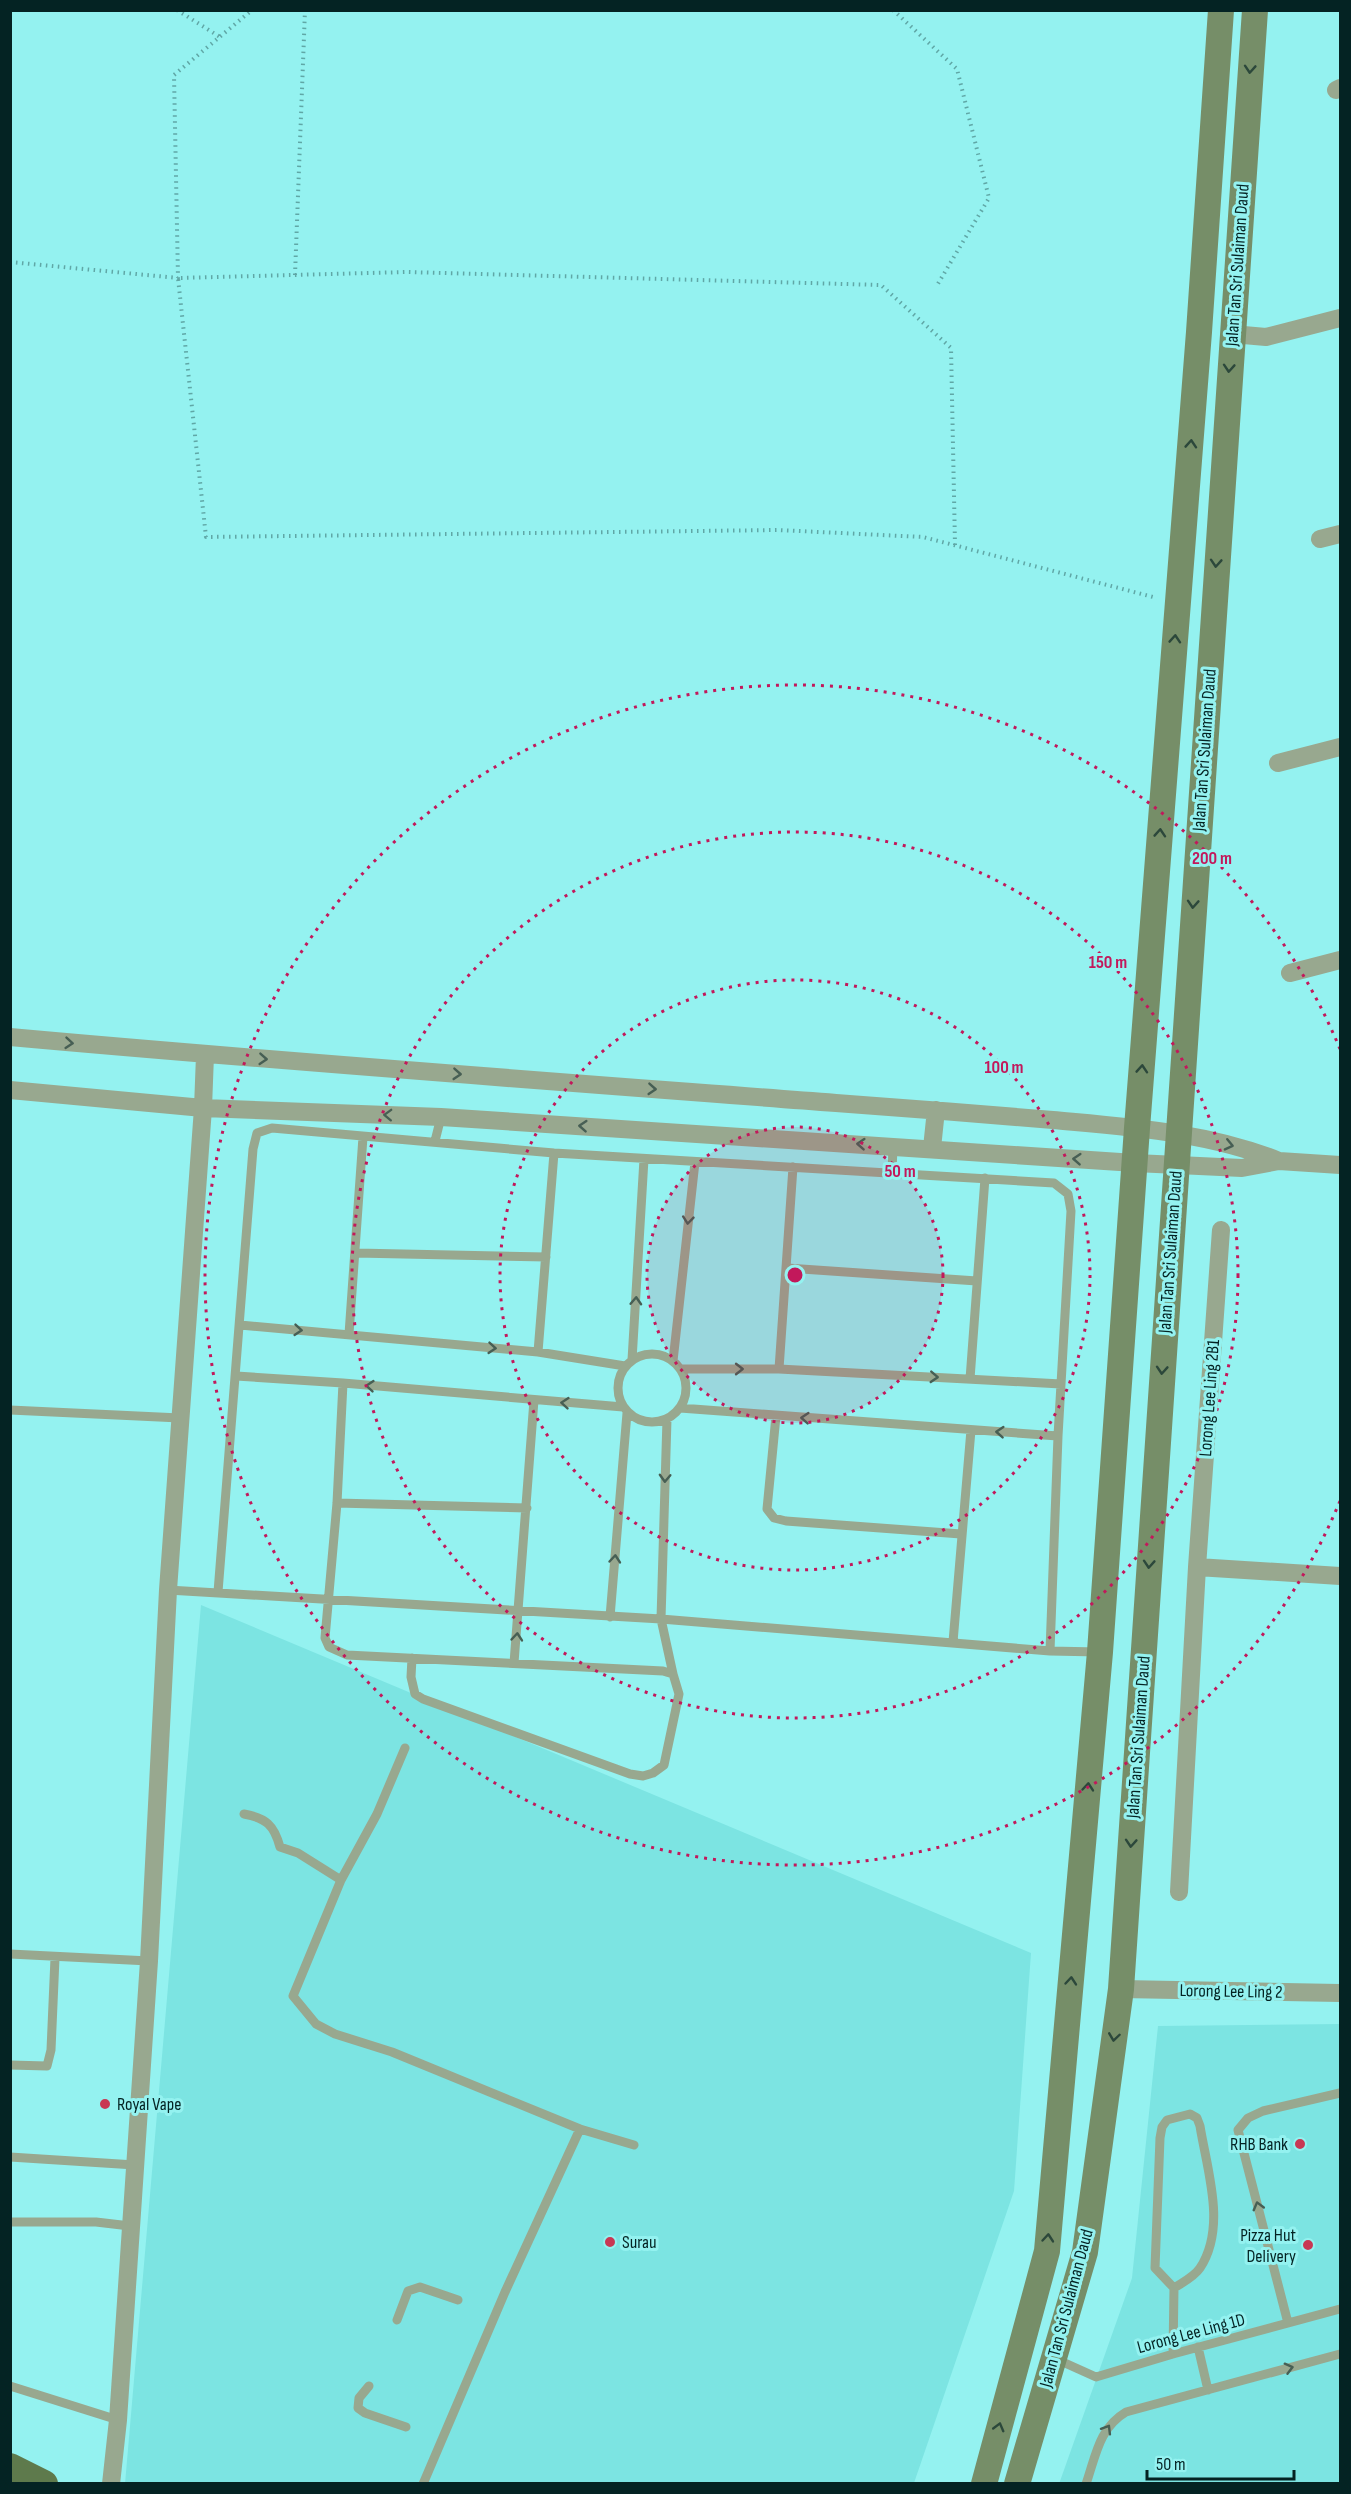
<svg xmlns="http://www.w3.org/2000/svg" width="1351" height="2494" font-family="'Sofia Sans Condensed',sans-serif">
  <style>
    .built { fill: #7ce4e2 }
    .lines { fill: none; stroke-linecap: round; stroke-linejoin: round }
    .path { stroke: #60a7a6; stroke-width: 4; stroke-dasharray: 1.5 4.5; stroke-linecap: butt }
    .lane { stroke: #98a88f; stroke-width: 9 }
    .street { stroke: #98a88f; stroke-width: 18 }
    .secondary { stroke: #768e68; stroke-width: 26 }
    .primary { stroke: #5e7a4c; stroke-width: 28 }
    .oneway { stroke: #2c483b }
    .oneway2 { stroke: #475f54 }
    .ring { fill: none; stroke: #c2185b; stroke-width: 3; stroke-dasharray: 3 6 }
    .poi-dot { fill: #c83854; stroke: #94f2f0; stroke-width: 2 }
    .labels { text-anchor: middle; stroke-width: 6; stroke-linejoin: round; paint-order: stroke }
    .street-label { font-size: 18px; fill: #042323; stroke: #94f2f0 }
    .poi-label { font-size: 18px; fill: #042323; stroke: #94f2f0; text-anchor: start }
    .centre { fill: #c2185b; stroke: #94f2f0; stroke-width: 3 }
    .ring-label { font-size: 18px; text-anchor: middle; font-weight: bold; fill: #c2185b; stroke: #94f2f0; stroke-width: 6; stroke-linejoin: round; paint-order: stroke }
  </style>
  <rect width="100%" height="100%" fill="#94f2f0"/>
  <path class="built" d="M 201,1605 L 1031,1953 L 1014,2191 L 914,2483 L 125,2484 Z
    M 1340,2024 L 1340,2483 L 1059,2484 L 1132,2278 L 1158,2026 Z"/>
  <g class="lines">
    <path class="path" d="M 177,10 L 220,37
      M 893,10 L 957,69 L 989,198 L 936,287
      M 10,262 L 178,278 L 174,75 L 252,10
      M 295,275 L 305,10
      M 955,545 L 951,348 L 881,285 L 407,272 L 178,278 L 206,537 L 778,530 L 923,537 L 1157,598"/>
    <path class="lane" d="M 435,1141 L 441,1117
      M 892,1173 L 893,1146
      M 356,1253 L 546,1257
      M 787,1268 L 977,1281
      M 240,1325 L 538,1352 L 625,1366
      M 349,1334 L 363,1137
      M 538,1352 L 554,1153
      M618 1388a34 34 0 1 1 68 0a34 34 0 1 1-68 0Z
      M 632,1360 L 644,1159
      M 673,1361 L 695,1162
      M 680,1369 L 779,1369 L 1061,1384
      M 779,1369 L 793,1167
      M 236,1376 L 343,1383 L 623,1407
      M 970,1379 L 985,1178
      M 343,1383 L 337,1503 L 325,1638 L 329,1647 L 347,1655 L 663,1671 L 673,1674 L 679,1694 L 664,1765 L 653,1773 L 643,1776 L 630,1774 L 423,1699 L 415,1694 L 411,1677 L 412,1658
      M 680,1408 L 1058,1436
      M 10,1410 L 180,1418
      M 776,1416 L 767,1509 L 774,1518 L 786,1521 L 961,1534
      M 667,1419 L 661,1619 L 673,1674
      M 337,1503 L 527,1508
      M 168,1590 L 661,1619 L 1050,1651 L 1099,1652
      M 218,1592 L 253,1149 L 257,1133 L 272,1128 L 554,1153 L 1054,1183 L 1068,1194 L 1071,1211 L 1058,1436 L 1050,1651
      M 610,1617 L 627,1413
      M 953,1642 L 971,1430
      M 514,1663 L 534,1400
      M 405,1748 L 377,1814 L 341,1880 L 293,1996 L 316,2024 L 335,2034 L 392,2052 L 580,2129 L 634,2145
      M 244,1814 C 266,1818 274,1825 280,1847 L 298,1853 L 341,1880
      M 10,1954 L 149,1961
      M 10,2065 L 47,2066 L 51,2050 L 55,1958
      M 10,2157 L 135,2165
      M 10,2222 L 96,2222 L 130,2226
      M 397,2320 L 408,2291 L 420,2287 L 458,2300
      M 1288,2323 L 1238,2130 L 1248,2118 L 1263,2111 L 1340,2093
      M 1198,2347 L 1208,2390
      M 1173,2354 L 1174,2288 C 1183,2282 1194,2277 1200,2268 C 1227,2227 1207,2170 1200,2126 L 1197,2118 L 1190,2114 L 1167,2120 L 1162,2127 L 1160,2138 L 1155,2268 L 1174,2288
      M 1056,2359 L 1096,2377 L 1173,2354 L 1340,2309
      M 10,2386 L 118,2420
      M 369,2386 L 359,2398 L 358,2408 L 365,2413 L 406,2427
      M 423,2484 L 505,2292 L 580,2129
      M 1086,2484 C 1096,2455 1099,2428 1126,2412 L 1340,2354"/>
    <path class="street" d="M 1336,90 L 1340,88
      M 1232,334 L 1266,337 L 1340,318
      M 1320,539 L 1340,534
      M 1278,763 L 1340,747
      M 1290,973 L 1340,960
      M 10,1037 C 285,1062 561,1082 836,1103 C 908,1108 981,1114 1053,1120 C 1129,1127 1208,1132 1279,1161
      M 10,1090 L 203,1108 L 441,1117 L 1135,1163 L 1242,1168 L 1279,1161 L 1340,1165
      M 932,1148 L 936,1110
      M 1197,1567 L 1340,1576
      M 1179,1892 L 1197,1567 L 1221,1230
      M 1121,1989 L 1340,1993
      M 111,2484 L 118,2420 L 149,1961 L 168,1590 L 203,1108 L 205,1055"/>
    <path class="secondary" d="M 984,2484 L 1047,2251 L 1100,1652 L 1137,1128 L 1199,332 L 1221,10
      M 1017,2484 L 1085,2252 L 1121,1989 L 1255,10"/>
    <path class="primary" d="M 10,2467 L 44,2484"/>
  </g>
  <defs><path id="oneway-chevron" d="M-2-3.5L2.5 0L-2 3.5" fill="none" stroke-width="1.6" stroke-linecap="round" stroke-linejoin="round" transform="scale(1.5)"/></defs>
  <g class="oneway">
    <use href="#oneway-chevron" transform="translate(1250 69) rotate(94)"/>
    <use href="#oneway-chevron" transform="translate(1229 368) rotate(94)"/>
    <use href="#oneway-chevron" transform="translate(1191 444) rotate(-86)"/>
    <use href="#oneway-chevron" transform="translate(1216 563) rotate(94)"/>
    <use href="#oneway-chevron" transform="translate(1175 639) rotate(-86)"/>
    <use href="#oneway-chevron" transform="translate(1160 833) rotate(-86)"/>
    <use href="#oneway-chevron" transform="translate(1193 904) rotate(94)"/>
    <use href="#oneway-chevron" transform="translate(1142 1069) rotate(-86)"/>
    <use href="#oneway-chevron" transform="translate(1162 1370) rotate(94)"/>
    <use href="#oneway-chevron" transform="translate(1149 1564) rotate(94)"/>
    <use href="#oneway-chevron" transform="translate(1088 1787) rotate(-85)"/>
    <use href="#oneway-chevron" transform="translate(1131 1843) rotate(94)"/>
    <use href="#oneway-chevron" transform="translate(1071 1981) rotate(-85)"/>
    <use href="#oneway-chevron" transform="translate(1114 2037) rotate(98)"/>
    <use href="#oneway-chevron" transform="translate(1048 2238) rotate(-85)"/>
    <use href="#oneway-chevron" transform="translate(999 2427) rotate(-75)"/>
  </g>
  <g class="oneway2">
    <use href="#oneway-chevron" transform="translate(69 1043) rotate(5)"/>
    <use href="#oneway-chevron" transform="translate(263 1059) rotate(4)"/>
    <use href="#oneway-chevron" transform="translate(457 1074) rotate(4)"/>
    <use href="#oneway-chevron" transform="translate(652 1089) rotate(4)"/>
    <use href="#oneway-chevron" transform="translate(388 1115) rotate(-178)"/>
    <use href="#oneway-chevron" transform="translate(583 1126) rotate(-176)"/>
    <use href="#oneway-chevron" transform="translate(861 1144) rotate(-176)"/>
    <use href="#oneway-chevron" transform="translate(1229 1145) rotate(13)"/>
    <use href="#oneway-chevron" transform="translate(1077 1159) rotate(-176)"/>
    <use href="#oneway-chevron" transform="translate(688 1220) rotate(96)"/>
    <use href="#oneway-chevron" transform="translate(636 1301) rotate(-87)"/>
    <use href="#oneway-chevron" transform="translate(298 1330) rotate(5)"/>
    <use href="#oneway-chevron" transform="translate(492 1348) rotate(5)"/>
    <use href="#oneway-chevron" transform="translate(739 1369)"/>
    <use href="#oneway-chevron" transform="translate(934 1377) rotate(3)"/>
    <use href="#oneway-chevron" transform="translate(370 1386) rotate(-175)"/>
    <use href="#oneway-chevron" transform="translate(565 1403) rotate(-175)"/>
    <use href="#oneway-chevron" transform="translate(805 1418) rotate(-176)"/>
    <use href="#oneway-chevron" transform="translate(1000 1432) rotate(-176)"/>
    <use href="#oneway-chevron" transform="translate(665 1478) rotate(92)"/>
    <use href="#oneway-chevron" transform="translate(615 1559) rotate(-85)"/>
    <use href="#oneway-chevron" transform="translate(517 1637) rotate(-85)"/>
    <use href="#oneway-chevron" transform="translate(1258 2206) rotate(-105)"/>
    <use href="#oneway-chevron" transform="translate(1289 2368) rotate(-15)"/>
    <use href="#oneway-chevron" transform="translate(1107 2429) rotate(-59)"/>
  </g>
  <circle cx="795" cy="1275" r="148" fill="#c2185b" fill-opacity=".12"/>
  <g class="ring">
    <circle cx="795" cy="1275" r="148"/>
    <circle cx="795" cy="1275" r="295"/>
    <circle cx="795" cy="1275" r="443"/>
    <path d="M1340 1501A590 590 0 1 1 1340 1049"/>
  </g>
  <g class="poi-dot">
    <circle cx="105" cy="2104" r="6"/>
    <circle cx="1300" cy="2144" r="6"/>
    <circle cx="610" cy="2242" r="6"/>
    <circle cx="1308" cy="2245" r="6"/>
  </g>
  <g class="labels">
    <g class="street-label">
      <text transform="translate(1237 265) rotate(-86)" y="6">Jalan Tan Sri Sulaiman Daud</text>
      <text transform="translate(1204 750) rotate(-86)" y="6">Jalan Tan Sri Sulaiman Daud</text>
      <text transform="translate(1170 1252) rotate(-86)" y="6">Jalan Tan Sri Sulaiman Daud</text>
      <text transform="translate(1209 1398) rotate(-86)" y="6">Lorong Lee Ling 2B1</text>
      <text transform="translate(1138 1737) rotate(-86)" y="6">Jalan Tan Sri Sulaiman Daud</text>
      <text transform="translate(1231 1991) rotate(1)" y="6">Lorong Lee Ling 2</text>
      <text transform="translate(1066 2308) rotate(-75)" y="6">Jalan Tan Sri Sulaiman Daud</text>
      <text transform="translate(1191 2333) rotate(-15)" y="6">Lorong Lee Ling 1D</text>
    </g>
    <g class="poi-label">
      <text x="117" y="2110">Royal Vape</text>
      <text x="1288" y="2150" text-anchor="end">RHB Bank</text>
      <text x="1296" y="2241" text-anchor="end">Pizza Hut<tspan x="1296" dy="21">Delivery</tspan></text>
      <text x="622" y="2248">Surau</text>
    </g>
  </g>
  <circle cx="795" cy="1275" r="9" class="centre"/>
  <g class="ring-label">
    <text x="1212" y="864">200 m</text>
    <text x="1108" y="968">150 m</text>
    <text x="1004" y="1073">100 m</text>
    <text x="900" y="1177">50 m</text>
  </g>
  <rect width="1351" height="2494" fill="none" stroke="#042323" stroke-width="24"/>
  <path d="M1147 2470v9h147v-9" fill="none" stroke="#042323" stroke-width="3"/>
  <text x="1156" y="2470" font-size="18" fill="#042323" stroke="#94f2f0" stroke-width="4.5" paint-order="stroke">50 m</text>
</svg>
